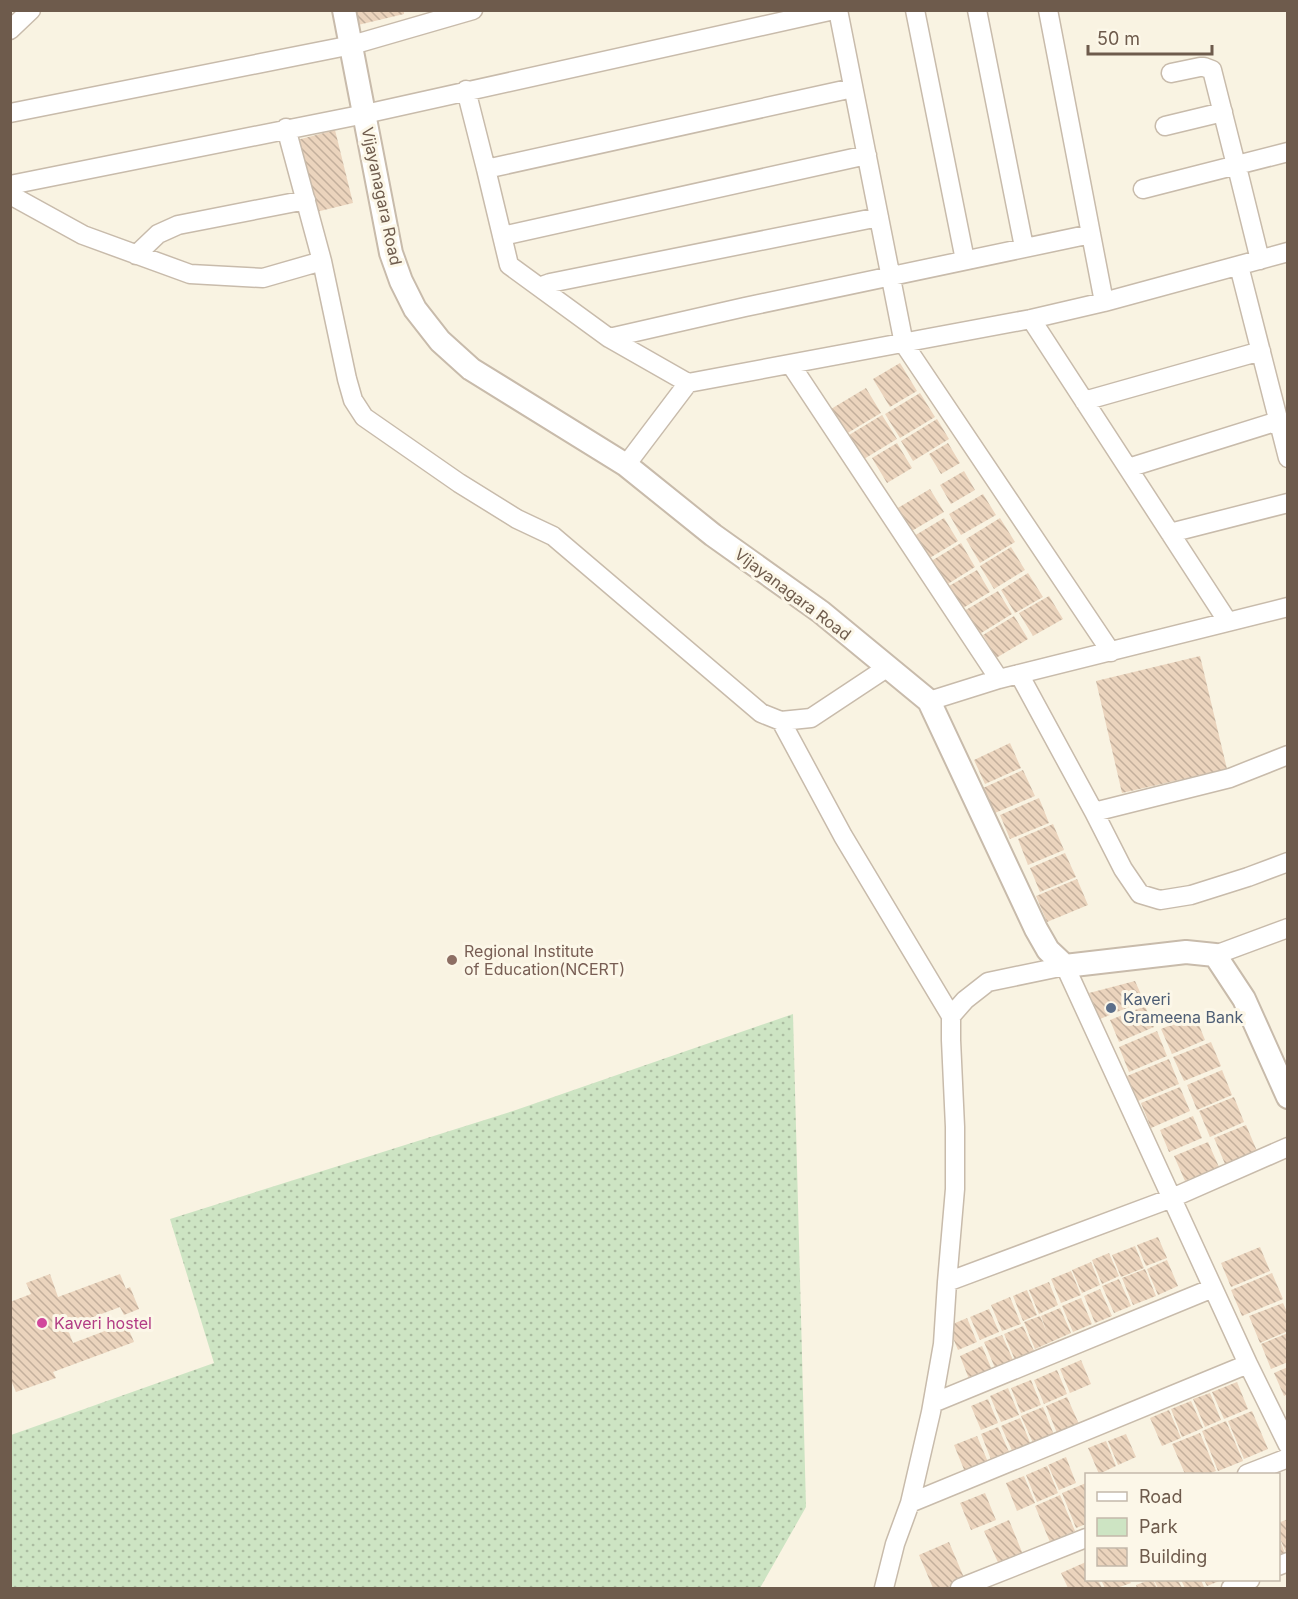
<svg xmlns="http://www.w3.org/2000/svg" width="1298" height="1599" font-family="Inter,sans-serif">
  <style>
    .green { fill: url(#green-dots) }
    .building { fill: url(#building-back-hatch) }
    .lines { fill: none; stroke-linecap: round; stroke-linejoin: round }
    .minor-casing { stroke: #c8bbab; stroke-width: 21 }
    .tertiary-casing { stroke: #c8bbab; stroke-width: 26 }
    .minor { stroke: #fff; stroke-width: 18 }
    .tertiary { stroke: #fff; stroke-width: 22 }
    .education-dot { fill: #8d6e63; stroke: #fcf7e8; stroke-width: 2 }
    .service-dot { fill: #5c6f8a; stroke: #fcf7e8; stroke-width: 2 }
    .hotel-dot { fill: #d1479c; stroke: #fcf7e8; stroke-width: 2 }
    .labels { text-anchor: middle; stroke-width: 6; stroke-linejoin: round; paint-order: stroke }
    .street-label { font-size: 16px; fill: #6e5b4c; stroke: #fcf7e8 }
    .education-label { font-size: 16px; fill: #785e54; stroke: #fcf7e8; text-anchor: start }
    .service-label { font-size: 16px; fill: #4e5e75; stroke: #fcf7e8; text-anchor: start }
    .hotel-label { font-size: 16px; fill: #b23c85; stroke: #fcf7e8; text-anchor: start }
  </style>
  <defs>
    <pattern id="green-dots" width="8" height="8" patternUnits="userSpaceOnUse" patternTransform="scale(1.5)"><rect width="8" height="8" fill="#cde4c3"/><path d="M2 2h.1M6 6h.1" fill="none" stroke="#abbca1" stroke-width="1.8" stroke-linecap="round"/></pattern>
    <pattern id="building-back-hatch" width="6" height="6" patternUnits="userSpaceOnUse" patternTransform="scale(1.5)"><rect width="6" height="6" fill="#ebd4bd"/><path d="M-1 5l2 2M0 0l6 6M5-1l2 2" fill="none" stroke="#c3af9c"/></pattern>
  </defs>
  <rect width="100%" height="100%" fill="#f9f3e2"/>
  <path class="green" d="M 793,1014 L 806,1507 L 760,1588 L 11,1588 L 11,1435 L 214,1363 L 170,1219 L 513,1111 Z"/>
  <path class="building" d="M 354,10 L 404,10 L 404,14 L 358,25 Z
    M 335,130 L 353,203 L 316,212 L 297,140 Z
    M 900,363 L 917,391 L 890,407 L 873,379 Z
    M 866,388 L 881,413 L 846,434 L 831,409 Z
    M 920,393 L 935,417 L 900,438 L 885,414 Z
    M 882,415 L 897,439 L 864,459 L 849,435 Z
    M 937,419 L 949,439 L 913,461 L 901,441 Z
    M 897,443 L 912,468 L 887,483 L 872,458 Z
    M 948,443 L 960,463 L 941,474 L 929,454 Z
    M 964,471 L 975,490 L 951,504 L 940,485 Z
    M 930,489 L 944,512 L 905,535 L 891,512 Z
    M 983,494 L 996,515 L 961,535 L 949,514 Z
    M 944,518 L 958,541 L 928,559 L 914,536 Z
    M 1000,518 L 1015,542 L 980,563 L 966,539 Z
    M 961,543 L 975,567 L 943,587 L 928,563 Z
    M 1011,547 L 1025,570 L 994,589 L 980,566 Z
    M 977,570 L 990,592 L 963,608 L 949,586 Z
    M 1028,573 L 1043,597 L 1015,613 L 1001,590 Z
    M 998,591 L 1012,614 L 978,635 L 964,611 Z
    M 1049,596 L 1063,619 L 1033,636 L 1019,613 Z
    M 1014,616 L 1028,639 L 996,658 L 983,635 Z
    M 1200,656 L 1227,769 L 1122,793 L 1096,681 Z
    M 1010,743 L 1021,768 L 985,784 L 974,760 Z
    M 1023,770 L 1035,796 L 995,813 L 983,788 Z
    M 1039,798 L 1049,823 L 1010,839 L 1000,815 Z
    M 1053,824 L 1064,850 L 1028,865 L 1018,839 Z
    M 1065,853 L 1076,877 L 1040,892 L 1030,868 Z
    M 1077,879 L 1088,905 L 1047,922 L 1036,896 Z
    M 1135,981 L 1144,1001 L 1100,1019 L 1089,993 Z
    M 1145,1006 L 1154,1027 L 1119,1042 L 1110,1020 Z
    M 1195,1015 L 1205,1040 L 1172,1054 L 1161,1029 Z
    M 1157,1031 L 1167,1056 L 1129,1072 L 1119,1047 Z
    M 1211,1042 L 1221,1066 L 1184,1081 L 1173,1057 Z
    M 1169,1059 L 1179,1084 L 1138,1101 L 1127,1076 Z
    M 1222,1070 L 1232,1095 L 1197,1110 L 1187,1085 Z
    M 1180,1087 L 1190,1111 L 1151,1128 L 1141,1103 Z
    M 1234,1097 L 1244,1122 L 1210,1137 L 1199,1111 Z
    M 1193,1116 L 1202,1138 L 1169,1152 L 1160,1130 Z
    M 1246,1125 L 1257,1151 L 1225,1164 L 1214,1138 Z
    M 1208,1142 L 1219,1167 L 1185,1181 L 1174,1156 Z
    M 1158,1237 L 1167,1258 L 1146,1266 L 1137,1245 Z
    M 1135,1246 L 1144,1268 L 1121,1277 L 1112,1255 Z
    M 1260,1247 L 1270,1271 L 1231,1287 L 1221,1263 Z
    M 1109,1253 L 1119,1276 L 1102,1284 L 1092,1260 Z
    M 1167,1260 L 1178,1286 L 1158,1295 L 1147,1269 Z
    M 1091,1262 L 1100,1285 L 1082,1293 L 1072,1270 Z
    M 1145,1269 L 1156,1296 L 1133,1305 L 1122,1278 Z
    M 1071,1271 L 1081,1295 L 1061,1303 L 1051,1279 Z
    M 1272,1273 L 1283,1299 L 1242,1316 L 1231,1290 Z
    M 50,1274 L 58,1297 L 120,1274 L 126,1289 L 130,1287 L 139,1309 L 124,1315 L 120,1307 L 67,1327 L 73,1343 L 126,1323 L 134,1342 L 53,1372 L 56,1378 L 16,1392 L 10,1378 L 10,1302 L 31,1294 L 26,1283 Z
    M 1119,1279 L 1131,1306 L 1114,1313 L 1102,1286 Z
    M 1049,1282 L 1058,1305 L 1039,1314 L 1029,1290 Z
    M 1100,1289 L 1112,1316 L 1095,1323 L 1084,1296 Z
    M 1027,1290 L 1037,1315 L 1023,1321 L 1013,1296 Z
    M 1010,1297 L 1021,1324 L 1002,1331 L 991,1305 Z
    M 1081,1298 L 1092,1324 L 1073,1332 L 1062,1306 Z
    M 1283,1303 L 1288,1314 L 1288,1331 L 1260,1343 L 1249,1316 Z
    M 1060,1308 L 1071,1333 L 1035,1349 L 1024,1322 L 1040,1316 L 1047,1333 L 1041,1316 Z
    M 989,1309 L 999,1332 L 980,1340 L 970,1317 Z
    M 967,1318 L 977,1342 L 958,1350 L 948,1326 Z
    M 1023,1326 L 1034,1351 L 1015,1360 L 1004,1334 Z
    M 1288,1333 L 1288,1362 L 1271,1369 L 1261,1344 Z
    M 1002,1335 L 1013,1360 L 995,1368 L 984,1342 Z
    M 982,1346 L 992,1370 L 969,1379 L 960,1356 Z
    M 1081,1360 L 1091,1384 L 1070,1393 L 1060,1369 Z
    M 1288,1367 L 1288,1394 L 1284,1396 L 1274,1373 Z
    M 1057,1370 L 1067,1394 L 1044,1404 L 1034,1380 Z
    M 1031,1380 L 1041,1405 L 1021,1413 L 1011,1388 Z
    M 1237,1382 L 1248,1409 L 1224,1419 L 1212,1392 Z
    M 1008,1388 L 1019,1415 L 1001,1422 L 990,1396 Z
    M 1210,1393 L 1221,1420 L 1205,1427 L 1193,1399 Z
    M 1067,1397 L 1079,1424 L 1057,1433 L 1046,1406 Z
    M 988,1399 L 998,1423 L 981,1430 L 971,1406 Z
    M 1191,1401 L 1203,1428 L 1182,1437 L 1171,1409 Z
    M 1043,1407 L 1054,1435 L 1033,1443 L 1021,1416 Z
    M 1169,1410 L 1181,1438 L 1162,1446 L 1150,1418 Z
    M 1252,1411 L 1268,1449 L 1244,1459 L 1228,1421 Z
    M 1020,1418 L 1031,1445 L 1013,1453 L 1001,1426 Z
    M 1226,1421 L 1243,1461 L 1218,1471 L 1202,1431 Z
    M 998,1427 L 1010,1454 L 992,1462 L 981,1434 Z
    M 1200,1433 L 1216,1471 L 1208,1474 L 1185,1474 L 1172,1444 Z
    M 1126,1434 L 1136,1457 L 1118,1465 L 1108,1441 Z
    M 977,1436 L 988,1462 L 965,1472 L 954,1445 Z
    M 1106,1441 L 1116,1466 L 1099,1474 L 1088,1448 Z
    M 1066,1457 L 1076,1483 L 1059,1490 L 1048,1465 Z
    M 1047,1466 L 1058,1493 L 1037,1502 L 1026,1475 Z
    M 1024,1476 L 1035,1503 L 1017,1511 L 1006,1483 Z
    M 1086,1483 L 1086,1524 L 1076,1528 L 1062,1493 Z
    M 985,1493 L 996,1520 L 971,1530 L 960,1503 Z
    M 1060,1495 L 1075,1531 L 1050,1542 L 1035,1506 Z
    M 1288,1519 L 1288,1555 L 1287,1555 L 1278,1534 L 1278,1523 Z
    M 1009,1520 L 1024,1557 L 1000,1567 L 984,1531 Z
    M 1279,1538 L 1285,1553 L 1279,1556 Z
    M 949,1542 L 965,1580 L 946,1588 L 933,1588 L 919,1555 Z
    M 1086,1562 L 1086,1580 L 1098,1580 L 1102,1588 L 1068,1588 L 1061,1573 Z
    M 1101,1580 L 1129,1580 L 1131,1583 L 1117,1588 L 1105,1588 Z
    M 1149,1580 L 1153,1580 L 1157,1588 L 1137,1588 L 1136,1585 Z
    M 1154,1580 L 1178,1580 L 1182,1588 L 1158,1588 Z
    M 1181,1580 L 1201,1580 L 1204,1587 L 1185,1588 Z
    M 1204,1580 L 1222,1580 L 1207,1586 Z"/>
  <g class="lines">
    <defs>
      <path id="minor" d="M 838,10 L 904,344 L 1111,652
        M 915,10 L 965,260
        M 977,10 L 1024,247
        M 1048,10 L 1104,302
        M 10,30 L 31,10
        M 1171,73 L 1200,67 L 1204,67 L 1212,70 L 1236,165
        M 466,90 L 486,169 L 853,88
        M 10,113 L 352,45 L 473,10
        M 1165,126 L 1223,112
        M 286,128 L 322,261 L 347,379 L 353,400 L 364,417 L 459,483 L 517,519 L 553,536 L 761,713 L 781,721 L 811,718 L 888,667
        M 486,169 L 509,265 L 609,338 L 688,383
        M 1239,175 L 1260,260
        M 10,185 L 365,114 L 834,10
        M 10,188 L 14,197 L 83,235 L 190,274 L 263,278 L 322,261
        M 1143,189 L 1288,152
        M 502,236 L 867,155
        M 136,255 L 158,234 L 178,225 L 306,200
        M 1239,266 L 1288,458
        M 539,287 L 550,283 L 879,217
        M 1031,319 L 1228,622
        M 609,338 L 745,307 L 1091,234
        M 791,365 L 999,679
        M 1084,401 L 1261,351
        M 626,465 L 688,383 L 1031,319 L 1104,302 L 1288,252
        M 1128,468 L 1278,421
        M 1170,533 L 1288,503
        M 1019,674 L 1094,812 L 1123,869 L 1140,894 L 1160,900 L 1191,895 L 1248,877 L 1288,862
        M 929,701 L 999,679 L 1288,607
        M 781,721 L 843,836 L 951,1016
        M 1094,812 L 1230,778 L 1288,755
        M 1215,955 L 1288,928
        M 947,1282 L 1172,1198 L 1288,1147
        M 933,1403 L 1213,1288
        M 1247,1474 L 1288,1458
        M 910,1503 L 1248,1364
        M 1278,1566 L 1288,1562
        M 884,1588 L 895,1544 L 910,1503 L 931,1412 L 943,1344 L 947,1282 L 955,1189 L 955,1127 L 951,1040 L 951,1016 L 965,1000 L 988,982 L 1065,966 L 1248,1364 L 1288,1445
        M 960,1588 L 1086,1538
        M 1231,1588 L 1250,1580"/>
      <path id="tertiary" d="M 344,10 L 391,253 L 401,281 L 415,309 L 440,341 L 471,369 L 626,465 L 713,535 L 821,612 L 929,701 L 1036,929 L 1048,950 L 1065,966 L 1186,952 L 1215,955 L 1244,999 L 1288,1097"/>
    </defs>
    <use href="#minor" class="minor-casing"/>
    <use href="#tertiary" class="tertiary-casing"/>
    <use href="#minor" class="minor"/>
    <use href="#tertiary" class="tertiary"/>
  </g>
  <circle class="education-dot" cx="452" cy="960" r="6"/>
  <circle class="service-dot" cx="1111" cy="1008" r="6"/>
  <circle class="hotel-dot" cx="42" cy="1323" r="6"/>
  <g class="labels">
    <g class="street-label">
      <text transform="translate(382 196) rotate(78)" y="6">Vijayanagara Road</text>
      <text transform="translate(793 594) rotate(37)" y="6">Vijayanagara Road</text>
    </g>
    <g class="education-label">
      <text x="464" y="957">Regional Institute<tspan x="464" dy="18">of Education(NCERT)</tspan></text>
    </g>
    <g class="service-label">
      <text x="1123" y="1005">Kaveri<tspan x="1123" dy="18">Grameena Bank</tspan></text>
    </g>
    <g class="hotel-label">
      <text x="54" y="1329">Kaveri hostel</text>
    </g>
  </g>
  <rect width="1298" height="1599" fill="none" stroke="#6e5b4c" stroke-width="24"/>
  <rect x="1085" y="1473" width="195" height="108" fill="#fcf7e8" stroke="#c3b9aa" stroke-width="1.5"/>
  <rect x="1097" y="1492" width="30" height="9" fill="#ffffff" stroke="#c3b9aa" stroke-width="1.5"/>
  <text x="1139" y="1503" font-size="18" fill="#6e5b4c">Road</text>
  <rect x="1097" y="1518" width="30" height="18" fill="#cde4c3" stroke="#c3b9aa" stroke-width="1.5"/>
  <text x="1139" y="1533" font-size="18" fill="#6e5b4c">Park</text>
  <rect x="1097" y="1548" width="30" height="18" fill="url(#building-back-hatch)" stroke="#c3b9aa" stroke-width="1.5"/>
  <text x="1139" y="1563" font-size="18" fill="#6e5b4c">Building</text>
  <path d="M1088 45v9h124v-9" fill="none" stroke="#6e5b4c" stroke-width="3"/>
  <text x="1097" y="45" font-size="18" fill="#6e5b4c" stroke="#fcf7e8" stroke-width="4.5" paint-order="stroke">50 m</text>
</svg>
